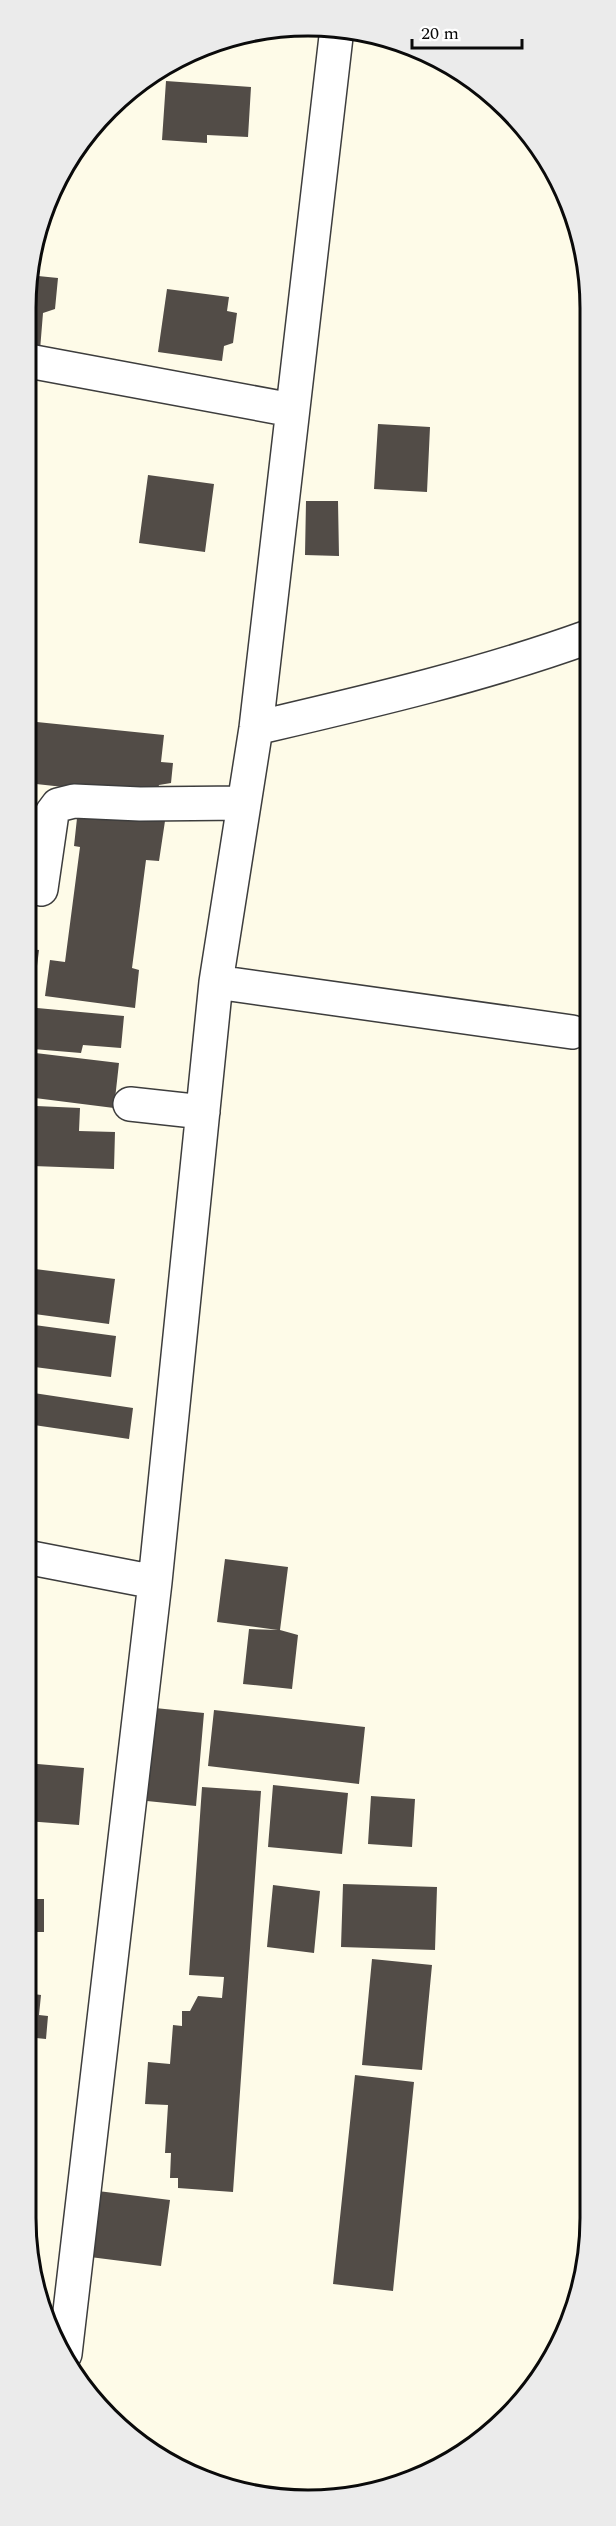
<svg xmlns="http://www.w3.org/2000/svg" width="616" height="2526" font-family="Spectral,serif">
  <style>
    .building { fill: #524c47 }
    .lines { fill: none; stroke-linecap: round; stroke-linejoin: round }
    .minor-casing { stroke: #3d3d3d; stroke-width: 36 }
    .minor { stroke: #fff; stroke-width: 33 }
    .rim { fill: none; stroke: #0a0a0a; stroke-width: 3 }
  </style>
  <rect width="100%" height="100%" fill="#fefbe8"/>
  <path class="building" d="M 166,81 L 251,87 L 248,137 L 207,135 L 207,143 L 162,140 Z
    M 28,275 L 58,278 L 55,309 L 43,313 L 40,350 L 28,349 Z
    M 167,289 L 229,297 L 227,311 L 237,313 L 233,343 L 224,346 L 222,361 L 158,352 Z
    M 378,424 L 430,427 L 427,492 L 374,489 Z
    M 148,475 L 214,484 L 205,552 L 139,543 Z
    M 306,501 L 338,501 L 339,556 L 305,555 Z
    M 27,721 L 164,735 L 161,762 L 173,763 L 171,783 L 159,785 L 155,797 L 27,783 Z
    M 78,809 L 165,821 L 159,861 L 146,860 L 132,968 L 139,970 L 135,1008 L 45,996 L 50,960 L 65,962 L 80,847 L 74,846 Z
    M 27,949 L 39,950 L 34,990 L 27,989 Z
    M 37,1008 L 124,1016 L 121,1048 L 83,1045 L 81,1053 L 33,1049 Z
    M 27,1052 L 119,1063 L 114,1108 L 27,1097 Z
    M 36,1106 L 80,1108 L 79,1131 L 115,1132 L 114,1169 L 33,1166 Z
    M 27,1268 L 115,1279 L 109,1324 L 27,1313 Z
    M 27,1324 L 116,1336 L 111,1377 L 27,1366 Z
    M 27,1392 L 133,1408 L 129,1439 L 27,1424 Z
    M 225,1559 L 288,1567 L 280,1630 L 298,1635 L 292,1689 L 243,1684 L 249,1629 L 278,1630 L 217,1622 Z
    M 155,1708 L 204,1713 L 196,1806 L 147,1801 Z
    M 214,1710 L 365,1727 L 359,1784 L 208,1766 Z
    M 26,1763 L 84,1768 L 79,1825 L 26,1821 Z
    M 273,1785 L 348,1793 L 342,1854 L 268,1847 Z
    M 202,1787 L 261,1791 L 233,2192 L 178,2188 L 178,2178 L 170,2178 L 171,2153 L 165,2153 L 168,2105 L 145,2104 L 148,2062 L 170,2064 L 173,2025 L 182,2026 L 182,2011 L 190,2011 L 198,1996 L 222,1998 L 224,1977 L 189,1975 Z
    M 371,1796 L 415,1799 L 412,1847 L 368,1844 Z
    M 343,1884 L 437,1887 L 435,1950 L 341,1947 Z
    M 273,1885 L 320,1891 L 314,1953 L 267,1947 Z
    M 26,1899 L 44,1899 L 44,1932 L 33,1932 L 33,1964 L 26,1964 Z
    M 372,1959 L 432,1965 L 422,2070 L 362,2065 Z
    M 26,1993 L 41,1995 L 39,2015 L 48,2016 L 46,2039 L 26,2037 Z
    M 26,2069 L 34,2070 L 34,2092 L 26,2091 Z
    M 355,2075 L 414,2082 L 393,2291 L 333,2284 Z
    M 98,2191 L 170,2200 L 161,2266 L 90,2257 Z"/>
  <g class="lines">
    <defs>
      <path id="minor" d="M 34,362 L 292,410
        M 256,728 C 367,702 480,676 588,637
        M 41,889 L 52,813 L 58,805 L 74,801 L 140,804 L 244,803
        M 216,982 L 572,1032
        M 130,1104 L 203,1112
        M 26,1557 L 155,1582
        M 65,2354 L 155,1582 L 216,982 L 256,728 L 337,28"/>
    </defs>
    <use href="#minor" class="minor-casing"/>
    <use href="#minor" class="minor"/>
  </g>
  <path d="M0 0H616V2526H0ZM308 36H308A272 272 0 0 1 580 308V2218A272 272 0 0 1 308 2490H308A272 272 0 0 1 36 2218V308A272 272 0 0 1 308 36Z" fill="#ebebeb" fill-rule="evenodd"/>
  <path class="rim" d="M308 36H308A272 272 0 0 1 580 308V2218A272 272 0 0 1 308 2490H308A272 272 0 0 1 36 2218V308A272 272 0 0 1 308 36Z"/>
  <path d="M412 39v9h110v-9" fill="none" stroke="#0a0a0a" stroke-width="3"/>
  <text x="421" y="39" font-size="18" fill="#0a0a0a" stroke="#ffffff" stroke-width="4.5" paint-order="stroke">20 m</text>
</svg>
